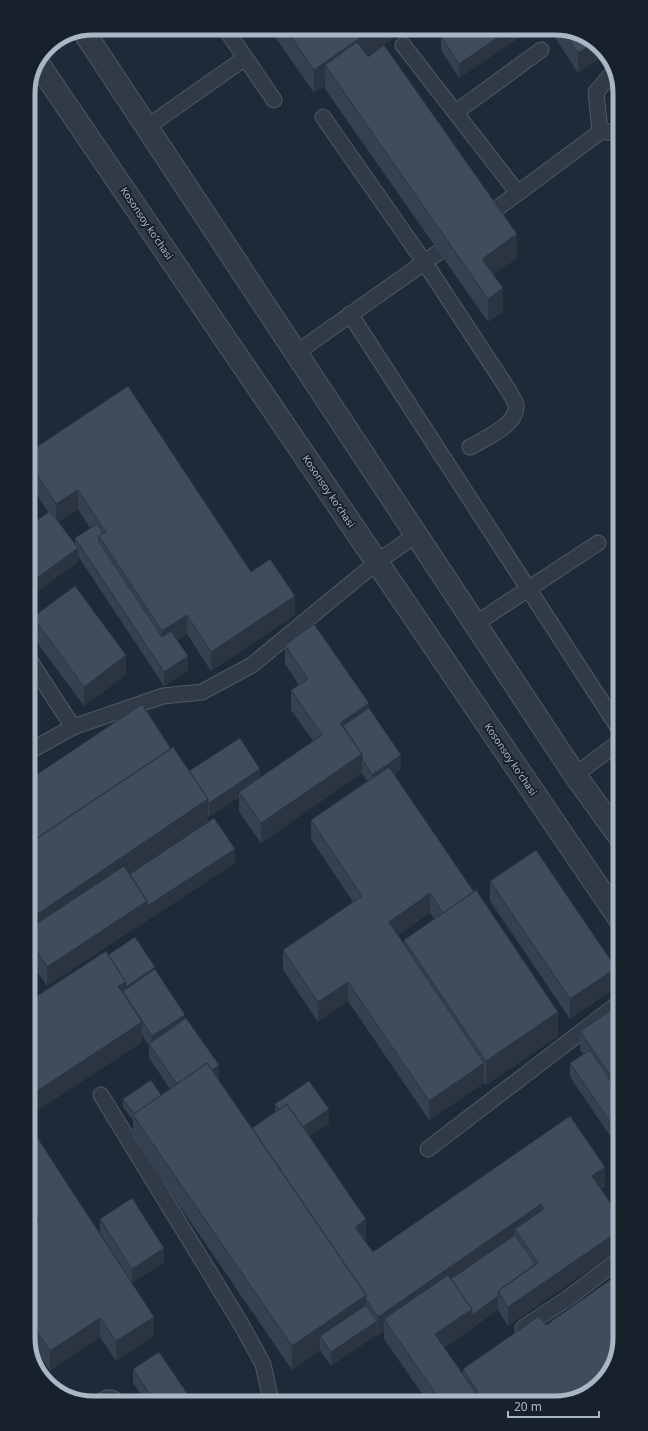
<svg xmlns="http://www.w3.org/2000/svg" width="648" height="1431" font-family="'Noto Sans',sans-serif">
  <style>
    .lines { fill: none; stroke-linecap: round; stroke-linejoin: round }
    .service-casing { stroke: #4f5966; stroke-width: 17 }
    .tertiary-casing { stroke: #4f5966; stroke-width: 24 }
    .service { stroke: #313b48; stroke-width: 15 }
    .tertiary { stroke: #313b48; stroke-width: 22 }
    .wall { fill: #354150; fill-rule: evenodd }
    .shaded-wall { fill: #2b3541 }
    .building { fill: #3e4c5d; stroke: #2b3541 }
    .labels { text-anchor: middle; stroke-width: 4; stroke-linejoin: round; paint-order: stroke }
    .street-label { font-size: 10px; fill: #abb6c5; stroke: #17212c }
    .rim { fill: none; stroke: #abb6c5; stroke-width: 5 }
  </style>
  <rect width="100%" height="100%" fill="#1e2a37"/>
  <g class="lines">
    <defs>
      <path id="service" d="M 225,28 L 274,100
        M 403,45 L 517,192
        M 456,112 L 541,50
        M 323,117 L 425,263 L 509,391 C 511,395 515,401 516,405 C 518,425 484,439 470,447
        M 147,127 L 245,58
        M 600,132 L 596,92 L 615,70
        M 487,216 L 600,132 L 617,132
        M 350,314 L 618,727
        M 296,353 L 439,252
        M 475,624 L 598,543
        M 30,661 L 73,727
        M 30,751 L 73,727 L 163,696 L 202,692 L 252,665 L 377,562 L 416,535
        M 575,775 L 618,743
        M 101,1095 L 241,1324 L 263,1364 L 270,1396 L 269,1402
        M 428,1149 L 619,1003
        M 523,1328 L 571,1296 L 620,1259
        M 98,1403 C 107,1397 111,1395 119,1403"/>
      <path id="tertiary" d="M 84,32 L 575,775 L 619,836
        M 39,65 L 619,918"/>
    </defs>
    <use href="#service" class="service-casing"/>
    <use href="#tertiary" class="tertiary-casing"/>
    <use href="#service" class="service"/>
    <use href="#tertiary" class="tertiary"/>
  </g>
  <path class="wall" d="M 269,28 L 408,28 L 367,56 L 517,258 L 494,274 L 503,312 L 488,322 L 325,89 L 325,86 L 314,93 Z
    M 533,28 L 459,78 L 441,50 L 441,36 Z
    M 549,28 L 560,28 L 595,42 L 604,55 L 578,73 Z
    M 29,452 L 251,572 L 295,615 L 211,671 L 187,634 L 178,640 L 188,670 L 164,686 L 78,556 L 78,562 L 48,512 L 29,482 ZM 78,509 L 90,528 L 75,538 L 75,544 L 59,522 Z
    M 618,482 L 618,505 L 616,502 L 616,483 Z
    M 33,617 L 126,675 L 84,706 L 33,637 Z
    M 285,645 L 369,708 L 401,769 L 394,774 L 558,1036 L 486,1085 L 484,1083 L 429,1120 L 348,1001 L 318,1022 L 283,970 L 283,950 L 353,902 L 311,839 L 311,820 L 367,781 L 362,773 L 261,843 L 239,812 L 239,797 L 209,817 L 208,816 L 208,822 L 235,863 L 47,986 L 30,961 L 30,779 L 171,749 L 189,771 L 260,778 L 313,741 L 291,710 L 291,690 L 299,685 L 285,664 ZM 430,913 L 434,919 L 404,940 L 404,944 L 398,935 Z
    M 490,881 L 616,987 L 570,1019 L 490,901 Z
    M 108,955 L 155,969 L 185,1019 L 219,1079 L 218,1079 L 252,1128 L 275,1112 L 275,1104 L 329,1123 L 310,1136 L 366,1239 L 364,1240 L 373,1252 L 605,1187 L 601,1189 L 620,1217 L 620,1249 L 508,1326 L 498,1310 L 444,1348 L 463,1374 L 463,1369 L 576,1399 L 427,1401 L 384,1339 L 384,1332 L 378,1336 L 377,1334 L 331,1366 L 320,1350 L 292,1370 L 133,1138 L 133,1120 L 123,1107 L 123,1099 L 161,1095 L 170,1089 L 149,1058 L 149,1046 L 142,1035 L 142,1042 L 35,1112 L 35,1123 L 31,1126 L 31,1000 Z
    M 619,1015 L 619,1149 L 570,1077 L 570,1063 L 583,1054 L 580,1050 L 580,1031 Z
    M 31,1128 L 154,1336 L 116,1361 L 100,1337 L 50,1371 L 31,1343 Z
    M 619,1153 L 620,1171 L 618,1168 L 618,1154 Z
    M 100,1219 L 164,1262 L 132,1283 L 100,1233 Z
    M 133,1369 L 193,1402 L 146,1402 L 133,1383 Z"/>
  <path class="shaded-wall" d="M 374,28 L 408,28 L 335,79 L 325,65 L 325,86 L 314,93 L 314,70 Z
    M 512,28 L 533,28 L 459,78 L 459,64 Z
    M 595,42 L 604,55 L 578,73 L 578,53 Z
    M 517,234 L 517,258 L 482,282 L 482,259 Z
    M 503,288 L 503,312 L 488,322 L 488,299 Z
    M 78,490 L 78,509 L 56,524 L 56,504 Z
    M 78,548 L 78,562 L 29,598 L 29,584 Z
    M 295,596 L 295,615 L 211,671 L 211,652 Z
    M 187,615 L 187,634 L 162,651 L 162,631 Z
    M 126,655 L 126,675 L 84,706 L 84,687 Z
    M 188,656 L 188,670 L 164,686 L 164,672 Z
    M 369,703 L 369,722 L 347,738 L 340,723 Z
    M 362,754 L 362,773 L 261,843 L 261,823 Z
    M 401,755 L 401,769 L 372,789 L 372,775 Z
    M 260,769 L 260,783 L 239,792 L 239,797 L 209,817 L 209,803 Z
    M 208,799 L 208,823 L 30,941 L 30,919 Z
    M 235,849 L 235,863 L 47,986 L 47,967 L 147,901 Z
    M 430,893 L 430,913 L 389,941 L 389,922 Z
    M 155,967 L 155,981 L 123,991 L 123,1003 L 118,986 Z
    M 616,968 L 616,987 L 570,1019 L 570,999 Z
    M 348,982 L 348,1001 L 318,1022 L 318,1002 Z
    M 558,1012 L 558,1036 L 486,1085 L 486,1061 Z
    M 185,1015 L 185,1029 L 152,1048 L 152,1036 Z
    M 142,1022 L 142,1042 L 35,1112 L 35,1123 L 31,1126 L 31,1095 Z
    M 484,1063 L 484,1083 L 429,1120 L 429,1101 Z
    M 219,1065 L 219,1079 L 181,1105 L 181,1091 Z
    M 329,1109 L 329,1123 L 301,1143 L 301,1129 Z
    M 605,1167 L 605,1187 L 592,1195 L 592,1176 Z
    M 541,1204 L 541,1224 L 515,1229 L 515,1242 L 384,1319 L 384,1332 L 378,1336 L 378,1317 Z
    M 38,1218 L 38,1242 L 31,1246 L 31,1223 Z
    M 366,1219 L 366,1239 L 355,1246 L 355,1227 Z
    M 620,1230 L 620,1249 L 508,1326 L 508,1307 Z
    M 164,1248 L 164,1262 L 132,1283 L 132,1269 Z
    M 366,1295 L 366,1319 L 320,1336 L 320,1350 L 292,1370 L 292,1346 Z
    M 498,1296 L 498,1310 L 435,1354 L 435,1334 L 472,1309 Z
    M 154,1317 L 154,1336 L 116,1361 L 116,1341 Z
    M 100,1318 L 100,1337 L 50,1371 L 50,1351 Z
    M 377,1321 L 377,1335 L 331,1366 L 331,1352 Z"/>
  <path class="building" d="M 285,28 L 374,28 L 314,70 Z
    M 452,28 L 512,28 L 459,64 L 441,36 Z
    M 562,29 L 595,42 L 578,53 Z
    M 357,42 L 368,57 L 384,45 L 517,234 L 482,259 L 503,288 L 488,299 L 325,65 Z
    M 128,386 L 251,572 L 270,559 L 295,596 L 211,652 L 187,615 L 162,631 L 99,536 L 106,532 L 78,490 L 56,504 L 29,462 L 29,452 Z
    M 50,511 L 78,548 L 29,584 L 29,526 Z
    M 97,524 L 103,533 L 99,536 L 99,542 L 162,637 L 171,631 L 188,656 L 164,672 L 75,538 Z
    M 75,586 L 126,655 L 84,687 L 33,617 Z
    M 314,624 L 369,703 L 340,723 L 362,754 L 261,823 L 239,792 L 322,735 L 291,690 L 308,679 L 285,645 Z
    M 142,704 L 171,749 L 30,843 L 30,779 Z
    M 369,708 L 401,755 L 372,775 L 362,759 L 362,754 L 343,726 Z
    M 240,738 L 260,769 L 209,803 L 208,802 L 208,799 L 189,771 Z
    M 173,747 L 208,799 L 30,919 L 30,843 Z
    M 389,767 L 474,892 L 443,913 L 430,893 L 389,922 L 484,1063 L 429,1101 L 348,982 L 318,1002 L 283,950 L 362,896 L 311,820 Z
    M 214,818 L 235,849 L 147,906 L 147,901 L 130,874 Z
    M 536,850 L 616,968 L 570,999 L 490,881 Z
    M 124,866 L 147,901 L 47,967 L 30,941 L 30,928 Z
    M 476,890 L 558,1012 L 486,1061 L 404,940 Z
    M 135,937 L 155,967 L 126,987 L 126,982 L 108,955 Z
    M 106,951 L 126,982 L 118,986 L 142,1022 L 31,1095 L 31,1000 Z
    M 155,969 L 185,1015 L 152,1036 L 123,991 Z
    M 614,1008 L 619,1015 L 619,1088 L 580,1031 Z
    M 186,1018 L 219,1065 L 212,1070 L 207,1063 L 177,1084 L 149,1044 Z
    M 590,1050 L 619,1093 L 619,1135 L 570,1063 Z
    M 207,1063 L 366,1295 L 292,1346 L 133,1115 Z
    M 151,1080 L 161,1095 L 134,1114 L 123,1099 Z
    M 309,1081 L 329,1109 L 303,1127 L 287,1104 L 279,1110 L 275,1104 Z
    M 31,1096 L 35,1103 L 31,1106 Z
    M 287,1104 L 366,1219 L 355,1227 L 373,1252 L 570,1116 L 605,1167 L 592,1176 L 620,1217 L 620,1230 L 508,1307 L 498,1291 L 538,1263 L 515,1229 L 544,1209 L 541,1204 L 378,1317 L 366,1299 L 366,1295 L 252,1128 Z
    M 31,1128 L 154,1317 L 116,1341 L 100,1318 L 50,1351 L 31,1323 L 31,1227 L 38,1222 L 38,1218 L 31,1207 Z
    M 132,1198 L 164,1248 L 132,1269 L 100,1219 Z
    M 31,1207 L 38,1218 L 31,1223 Z
    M 515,1235 L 535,1264 L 498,1291 L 498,1296 L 472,1315 L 472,1309 L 451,1279 Z
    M 620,1273 L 620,1338 L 609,1374 L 576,1399 L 476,1400 L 481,1397 L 463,1369 L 539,1316 L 546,1325 Z
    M 448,1275 L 472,1309 L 435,1334 L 479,1398 L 476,1400 L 440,1400 L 384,1319 Z
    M 366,1305 L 377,1321 L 331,1352 L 320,1336 Z
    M 159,1352 L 193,1402 L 155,1402 L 133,1369 Z"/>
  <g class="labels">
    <g class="street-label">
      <text transform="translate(147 223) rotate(56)" y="4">Kosonsoy koʻchasi</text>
      <text transform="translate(329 491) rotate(56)" y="4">Kosonsoy koʻchasi</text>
      <text transform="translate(511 759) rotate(56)" y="4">Kosonsoy koʻchasi</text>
    </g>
  </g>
  <path d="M0 0H648V1431H0ZM93 35H555A58 58 0 0 1 613 93V1338A58 58 0 0 1 555 1396H93A58 58 0 0 1 35 1338V93A58 58 0 0 1 93 35Z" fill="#17212c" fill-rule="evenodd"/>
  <path class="rim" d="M93 35H555A58 58 0 0 1 613 93V1338A58 58 0 0 1 555 1396H93A58 58 0 0 1 35 1338V93A58 58 0 0 1 93 35Z"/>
  <path d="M508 1411v6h91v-6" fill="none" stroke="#abb6c5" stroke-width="2"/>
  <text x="514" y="1411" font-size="12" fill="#abb6c5" stroke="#17212c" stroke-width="3" paint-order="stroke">20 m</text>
</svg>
